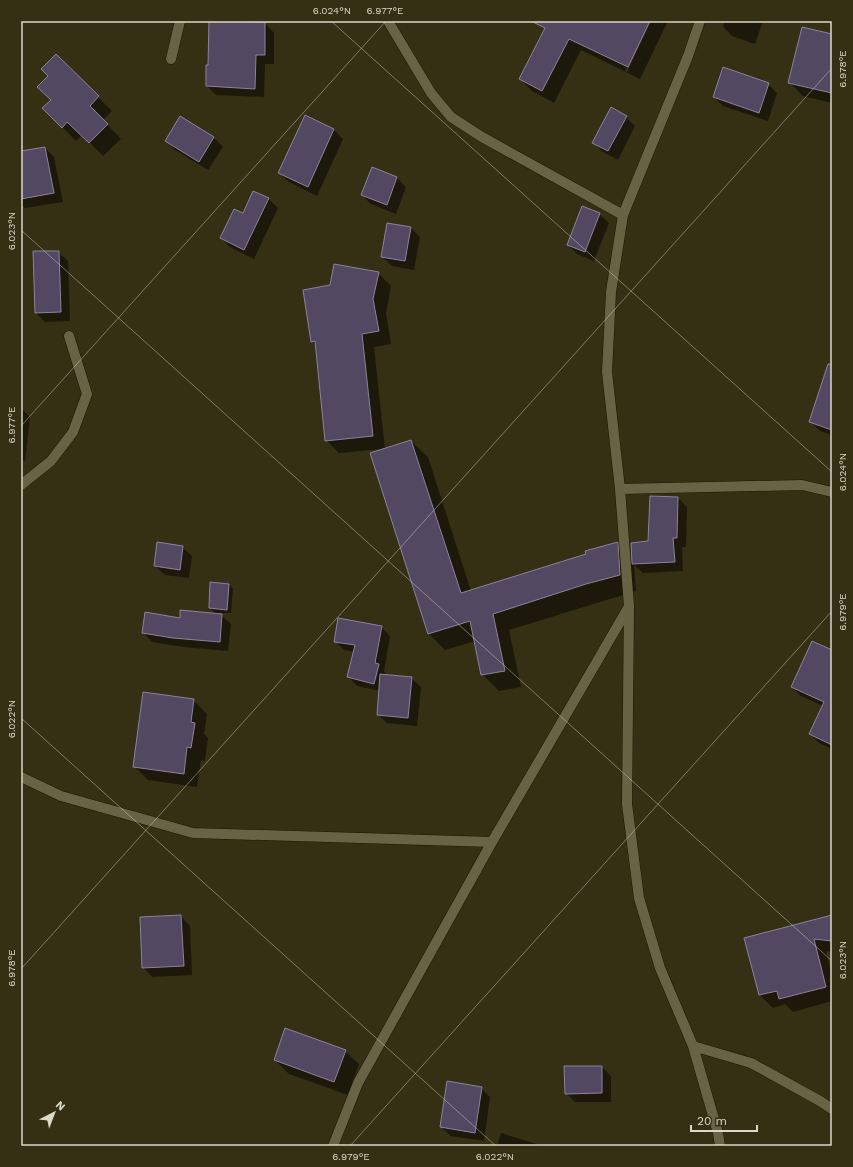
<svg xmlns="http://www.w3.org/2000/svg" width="853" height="1167" font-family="'Work Sans',sans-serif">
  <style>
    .shadow { fill: #0007 }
    .building { fill: #524862; stroke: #8c829e }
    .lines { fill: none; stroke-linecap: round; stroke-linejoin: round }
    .minor-casing { stroke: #1d1700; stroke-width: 11 }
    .minor { stroke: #696346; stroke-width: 10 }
    .ticks { fill: none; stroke: #dbd8c8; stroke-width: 1; stroke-opacity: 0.45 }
    .neatline { fill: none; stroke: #dbd8c8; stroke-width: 1.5 }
    .ticks-label { font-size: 10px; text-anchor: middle; fill: #dbd8c8 }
  </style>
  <rect width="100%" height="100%" fill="#352f14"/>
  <path class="shadow" d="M 557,21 L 649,21 L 625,71 L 627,72 L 651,21 L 668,21 L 640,79 L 581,50 L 554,103 L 532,91 L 520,79 Z
    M 725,21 L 763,21 L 755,44 L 732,36 L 723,26 Z
    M 265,23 L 274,33 L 274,64 L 265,64 L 264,97 L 216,95 L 207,86 Z
    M 832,35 L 832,103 L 803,96 L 789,82 Z
    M 56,55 L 112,111 L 103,120 L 121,139 L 103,156 L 82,135 L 76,141 L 43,108 L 52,100 L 50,76 Z
    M 768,84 L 777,93 L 768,121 L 723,106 L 714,97 Z
    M 305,117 L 334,130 L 343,139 L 317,196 L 289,182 L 279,173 Z
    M 626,117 L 635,126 L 618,160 L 603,152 L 593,143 Z
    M 180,118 L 214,138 L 223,147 L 208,170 L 175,150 L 166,141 Z
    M 45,148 L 54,157 L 63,202 L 25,208 L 21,205 L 21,152 Z
    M 372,168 L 397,178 L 406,187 L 396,214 L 371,204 L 362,195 Z
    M 254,192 L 269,199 L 278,208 L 254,259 L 230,247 L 221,238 L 243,214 Z
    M 599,214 L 609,223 L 594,261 L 577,254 L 568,245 Z
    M 411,228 L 420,237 L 414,270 L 392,266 L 382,257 Z
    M 58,252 L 68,261 L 70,321 L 45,322 L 36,313 Z
    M 378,273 L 391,286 L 386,313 L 391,344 L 374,347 L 385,449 L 411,441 L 428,457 L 471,591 L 587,555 L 617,543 L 633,559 L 649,542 L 678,498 L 687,507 L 686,547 L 682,547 L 683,571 L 643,573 L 634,565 L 636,591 L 509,630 L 521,687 L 499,691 L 482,674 L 475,641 L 445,650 L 429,634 L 383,449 L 339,453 L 326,440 L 316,345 L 312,341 L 331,286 Z
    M 832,393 L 832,435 L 820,431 L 811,422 Z
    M 21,408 L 30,417 L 25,461 L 21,460 Z
    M 182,547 L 192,556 L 189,578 L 165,575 L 155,566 Z
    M 229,584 L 233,589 L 231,613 L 219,613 L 231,624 L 228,651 L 183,647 L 152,642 L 143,632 L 181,619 L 216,614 L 210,608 Z
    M 381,627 L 390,636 L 384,671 L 387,676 L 411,678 L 421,687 L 417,726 L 387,723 L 378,714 L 380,691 L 357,686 L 348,676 L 354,652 L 344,650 L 335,641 Z
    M 832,651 L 832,749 L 819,743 L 810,734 L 823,706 L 801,696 L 792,687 Z
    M 193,700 L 207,714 L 204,734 L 208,738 L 205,761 L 201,760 L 197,787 L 148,780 L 134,766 Z
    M 832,912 L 832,952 L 826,951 L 832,976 L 832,1001 L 793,1012 L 785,1004 L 773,1008 L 760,995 L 745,939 L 831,916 Z
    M 181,916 L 190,926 L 192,975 L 152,977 L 143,967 Z
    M 345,1051 L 359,1064 L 348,1095 L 289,1074 L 275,1060 Z
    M 602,1067 L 611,1076 L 611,1102 L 575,1102 L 566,1093 Z
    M 481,1088 L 490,1097 L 484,1141 L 451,1136 L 441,1127 Z
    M 501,1133 L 543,1146 L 497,1146 Z"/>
  <path class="building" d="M 209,21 L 265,22 L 265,55 L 256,55 L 255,89 L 206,86 L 206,65 L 208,65 Z
    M 531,21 L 650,21 L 628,67 L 569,39 L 542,91 L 519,79 L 545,28 Z
    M 802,27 L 832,34 L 832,93 L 788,83 Z
    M 56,54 L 99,96 L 90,106 L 108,124 L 89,143 L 67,122 L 62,128 L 42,108 L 51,100 L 37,87 L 48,76 L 41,69 Z
    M 723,67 L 769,83 L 759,113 L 713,97 Z
    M 611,107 L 627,116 L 608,151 L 592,143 Z
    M 305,115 L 334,129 L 308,187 L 278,173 Z
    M 180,116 L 214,137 L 199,162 L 165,141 Z
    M 45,147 L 54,193 L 21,199 L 21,151 Z
    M 372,167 L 397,177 L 387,205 L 361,195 Z
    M 253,191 L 269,198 L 244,250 L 220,238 L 234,209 L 243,213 Z
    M 582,206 L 600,213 L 585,252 L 567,245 Z
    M 387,223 L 411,227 L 405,261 L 381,257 Z
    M 33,251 L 59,251 L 61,312 L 35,313 Z
    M 334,264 L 379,272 L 373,299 L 379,331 L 362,334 L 373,436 L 325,441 L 315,341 L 311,342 L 303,290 L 330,285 Z
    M 828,364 L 832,364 L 832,430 L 809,422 Z
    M 411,440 L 461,593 L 586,554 L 585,551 L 618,542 L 620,575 L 586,584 L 493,614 L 505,671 L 481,675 L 470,621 L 428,634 L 370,453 Z
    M 650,496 L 678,497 L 677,538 L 673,538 L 675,562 L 632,564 L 631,543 L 648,541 Z
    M 157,542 L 183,546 L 180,570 L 154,566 Z
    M 210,582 L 229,584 L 227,610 L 209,608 Z
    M 180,610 L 222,614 L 220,642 L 173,638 L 142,633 L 145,612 L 180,618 Z
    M 338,618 L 382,626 L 375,663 L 379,664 L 374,684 L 347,677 L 355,645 L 334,642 Z
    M 812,641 L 832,650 L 832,745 L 809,734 L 824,702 L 791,687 Z
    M 380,674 L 412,677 L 408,718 L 377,715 Z
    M 143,692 L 194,699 L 191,722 L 195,723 L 191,748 L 187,747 L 184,774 L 133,767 Z
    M 181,915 L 184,966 L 142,968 L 140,917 Z
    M 832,915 L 832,941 L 814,939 L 826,987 L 779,999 L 777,991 L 759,995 L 744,938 Z
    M 285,1028 L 346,1050 L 334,1082 L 274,1060 Z
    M 564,1066 L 602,1066 L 602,1093 L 565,1094 Z
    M 447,1081 L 482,1087 L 475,1133 L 440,1127 Z"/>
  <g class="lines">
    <defs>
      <path id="minor" d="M 388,21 L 431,93 L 451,117 L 482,137 L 623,215
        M 700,21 L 688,56 L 623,215 L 611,292 L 607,372 L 620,489 L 629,606 L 627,804 L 639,898 L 660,968 L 693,1046 L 718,1133 L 720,1146
        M 171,59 L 180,21
        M 21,485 L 51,461 L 73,432 L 87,394 L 69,336
        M 620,489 L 802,485 L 832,492
        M 21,777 L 61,796 L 193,833 L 492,842
        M 693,1046 L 751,1063 L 820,1101 L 832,1109
        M 333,1146 L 358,1083 L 492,842 L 628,608"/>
    </defs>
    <use href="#minor" class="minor-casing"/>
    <use href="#minor" class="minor"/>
  </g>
  <path class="ticks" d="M 331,21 L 832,472M 21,230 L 832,961M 21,426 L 386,21M 21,718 L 496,1146M 21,969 L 832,68M 350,1146 L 832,611"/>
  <rect width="853" height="1167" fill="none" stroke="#352f14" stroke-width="44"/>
  <g transform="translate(54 1113) rotate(42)" stroke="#352f14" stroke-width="3" paint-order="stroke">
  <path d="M0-3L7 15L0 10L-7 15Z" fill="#dbd8c8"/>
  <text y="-6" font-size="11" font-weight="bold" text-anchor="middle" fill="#dbd8c8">N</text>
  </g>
  <path d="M691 1125v6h66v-6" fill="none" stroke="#dbd8c8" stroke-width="2"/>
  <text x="697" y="1125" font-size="12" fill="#dbd8c8" stroke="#352f14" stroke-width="3" paint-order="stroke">20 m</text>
  <rect x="22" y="22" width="809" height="1123" class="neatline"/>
  <g class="ticks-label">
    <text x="332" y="14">6.024°N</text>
    <text x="385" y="14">6.977°E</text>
    <text transform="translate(842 69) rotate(-90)" y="4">6.978°E</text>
    <text transform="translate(11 231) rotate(-90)" y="4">6.023°N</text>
    <text transform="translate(11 425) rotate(-90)" y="4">6.977°E</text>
    <text transform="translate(842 472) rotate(-90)" y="4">6.024°N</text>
    <text transform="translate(842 612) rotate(-90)" y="4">6.979°E</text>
    <text transform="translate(11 719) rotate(-90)" y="4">6.022°N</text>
    <text transform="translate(842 960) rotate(-90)" y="4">6.023°N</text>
    <text transform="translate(11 968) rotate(-90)" y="4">6.978°E</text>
    <text x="351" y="1160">6.979°E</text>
    <text x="495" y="1160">6.022°N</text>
  </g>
</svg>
